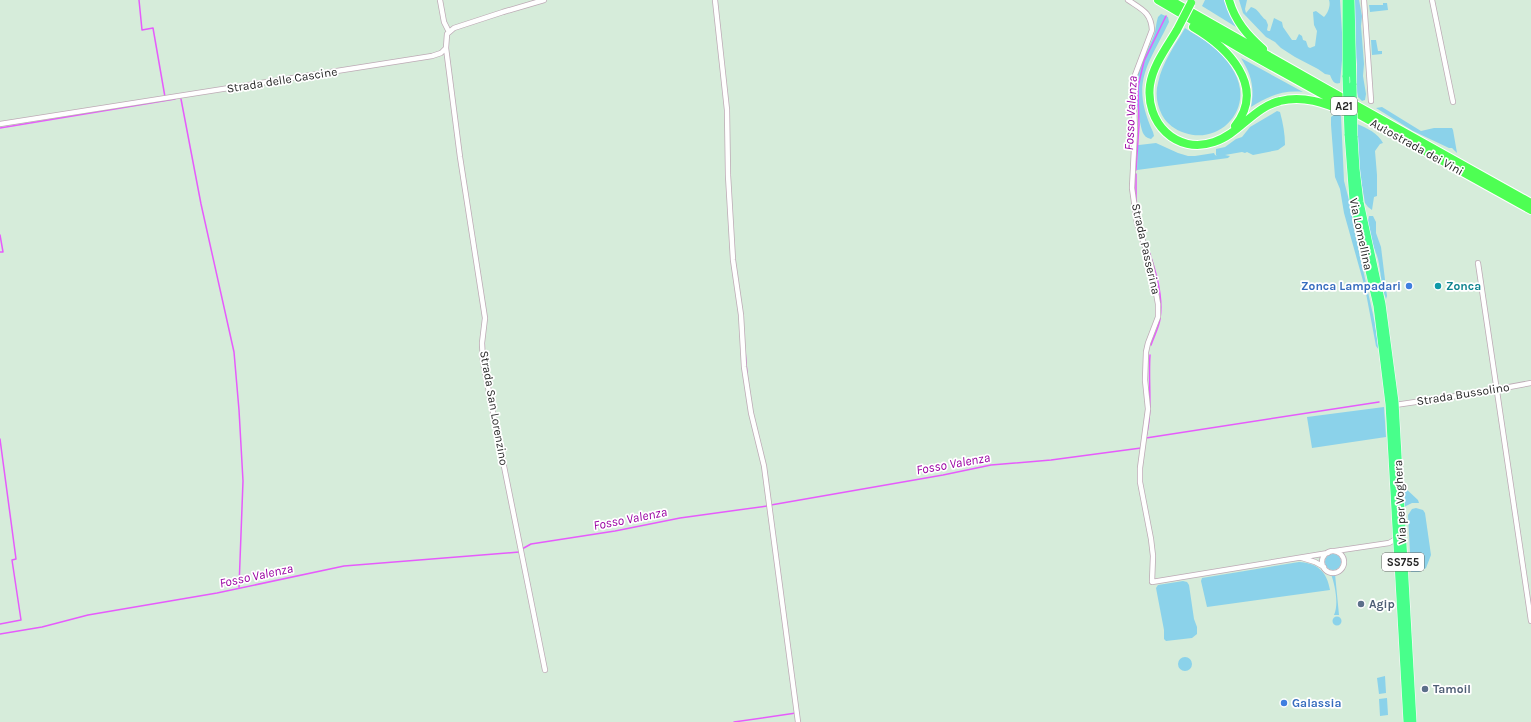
<svg xmlns="http://www.w3.org/2000/svg" width="1531" height="722" font-family="Karla,sans-serif">
  <style>
    .green { fill: #8bd2ea }
    .lines { fill: none; stroke-linecap: round; stroke-linejoin: round }
    .stream { stroke: #e65bfc; stroke-width: 1.5 }
    .minor-casing { stroke: #bdaab5; stroke-width: 6 }
    .primary-casing { stroke: #fff; stroke-width: 8 }
    .motorway-casing { stroke: #fff; stroke-width: 10 }
    .minor { stroke: #fff; stroke-width: 4.5 }
    .primary { stroke: #48ff8b; stroke-width: 7 }
    .motorway { stroke: #4eff53; stroke-width: 8 }
    .primary-bridge-casing { stroke: #fff; stroke-width: 8; stroke-linecap: butt }
    .motorway-bridge-casing { stroke: #fff; stroke-width: 10; stroke-linecap: butt }
    .primary-bridge { stroke: #48ff8b; stroke-width: 7 }
    .motorway-bridge { stroke: #4eff53; stroke-width: 8 }
    .shop-dot { fill: #3f7fe0; stroke: #fff; stroke-width: 1.5 }
    .culture-dot { fill: #0f9aa8; stroke: #fff; stroke-width: 1.5 }
    .service-dot { fill: #5c6f8a; stroke: #fff; stroke-width: 1.5 }
    .labels { text-anchor: middle; stroke-width: 3.5; stroke-linejoin: round; paint-order: stroke }
    .shield { fill: #fff; stroke: #686868; stroke-width: 1 }
    .shield-label { font-size: 11px; font-weight: bold; fill: #272727 }
    .street-label { font-size: 12px; fill: #272727; stroke: #fff }
    .shop-label { font-size: 12px; font-weight: bold; fill: #366cbe; stroke: #fff; text-anchor: end }
    .culture-label { font-size: 12px; font-weight: bold; fill: #0d838f; stroke: #fff; text-anchor: start }
    .service-label { font-size: 12px; font-weight: bold; fill: #4e5e75; stroke: #fff; text-anchor: start }
    .water-label { font-size: 13px; font-style: italic; fill: #9900a2; stroke: #fff }
  </style>
  <rect width="100%" height="100%" fill="#d6ecda"/>
  <path class="green" d="M 1205,0 L 1224,0 L 1236,27 L 1202,6 Z
    M 1239,0 L 1247,0 L 1245,9 L 1246,13 L 1251,7 C 1259,9 1260,16 1266,20 L 1268,25 L 1267,30 L 1268,31 L 1270,31 L 1274,18 L 1282,22 L 1283,27 L 1292,40 L 1296,40 L 1299,34 L 1302,36 L 1303,40 L 1306,41 L 1308,47 L 1310,48 L 1315,46 L 1317,31 L 1314,25 L 1313,12 L 1316,11 L 1324,17 C 1328,13 1331,5 1329,0 L 1340,0 L 1343,49 L 1340,83 C 1334,85 1332,80 1330,75 L 1325,74 L 1318,69 L 1295,57 L 1281,48 L 1275,42 L 1266,37 L 1243,13 Z
    M 1354,0 L 1359,0 L 1362,16 L 1361,26 L 1364,64 L 1363,76 L 1366,94 L 1365,100 L 1362,101 L 1358,97 L 1357,92 L 1357,64 L 1355,51 Z
    M 1383,3 L 1387,3 L 1388,10 L 1370,12 L 1369,5 L 1383,5 Z
    M 1161,14 L 1168,17 L 1169,22 C 1148,66 1130,82 1153,132 L 1154,136 L 1151,139 C 1142,137 1142,130 1140,122 C 1137,108 1135,90 1137,76 C 1140,61 1149,49 1154,35 C 1156,29 1156,23 1158,17 Z
    M 1185,28 C 1195,35 1206,40 1215,48 C 1226,58 1238,73 1240,89 C 1244,119 1214,143 1185,133 C 1175,130 1167,124 1162,115 C 1157,105 1155,94 1158,83 C 1162,63 1175,45 1185,28 Z
    M 1371,40 L 1376,40 L 1378,51 L 1382,51 L 1382,54 L 1372,55 Z
    M 1241,58 L 1303,92 C 1283,90 1268,96 1251,107 C 1255,87 1251,74 1241,58 Z
    M 1382,107 L 1421,131 L 1434,128 L 1452,128 L 1453,130 L 1457,153 L 1452,148 L 1449,148 L 1413,131 L 1376,108 Z
    M 1277,111 L 1280,112 C 1283,123 1285,134 1285,145 L 1278,150 L 1253,155 L 1247,152 L 1245,153 L 1242,152 L 1225,155 L 1230,156 L 1228,158 L 1137,170 L 1138,145 L 1139,145 L 1156,143 L 1178,153 L 1188,156 L 1195,156 L 1214,153 L 1215,155 L 1217,156 L 1216,155 L 1216,149 L 1225,147 L 1236,139 L 1242,137 L 1250,127 Z
    M 1336,113 L 1341,116 L 1344,181 L 1350,204 L 1354,229 L 1374,319 L 1379,350 L 1376,346 L 1365,288 L 1344,213 L 1340,189 L 1335,177 L 1331,125 L 1331,117 Z
    M 1357,124 C 1367,128 1378,133 1383,143 L 1380,144 L 1375,151 L 1377,175 L 1377,196 L 1374,197 L 1372,210 L 1368,207 L 1365,203 L 1359,168 Z
    M 1369,216 L 1373,216 L 1376,222 L 1376,233 L 1381,247 L 1387,296 L 1386,299 C 1381,286 1381,272 1378,259 C 1374,245 1365,231 1369,216 Z
    M 1384,407 L 1386,437 L 1312,448 L 1307,417 Z
    M 1403,486 L 1418,500 L 1419,503 L 1412,503 L 1404,507 Z
    M 1416,508 L 1423,510 L 1425,513 L 1431,555 L 1426,568 L 1419,572 L 1411,572 L 1408,515 L 1412,509 Z
    M1325 562a8 8 0 1 1 16 0a8 8 0 1 1-16 0Z
    M 1299,562 C 1318,563 1327,572 1330,590 L 1207,607 L 1201,581 L 1202,578 Z
    M 1331,574 L 1335,574 L 1339,615 L 1334,615 C 1339,604 1335,585 1331,574 Z
    M 1183,581 L 1187,582 L 1189,585 L 1194,619 L 1197,627 L 1197,634 L 1192,638 L 1166,641 L 1164,639 L 1164,630 L 1156,588 L 1158,585 Z
    M1332.5 621a4.5 4.5 0 1 1 9 0a4.5 4.5 0 1 1-9 0Z
    M1178 664a7 7 0 1 1 14 0a7 7 0 1 1-14 0Z
    M 1385,676 L 1386,693 L 1379,694 L 1377,678 Z
    M 1387,698 L 1388,715 L 1380,716 L 1379,699 Z"/>
  <g class="lines">
    <path class="stream" d="M 139,0 L 142,30 L 153,28 L 165,97
      M 181,99 L 201,204 L 234,352 L 239,410 L 243,481 L 239,587
      M 0,128 L 175,99
      M 1136,170 L 1139,125 L 1138,87 L 1144,61 L 1166,16
      M 1136,174 L 1136,200 L 1141,229
      M 0,235 L 3,252 L 0,252
      M 1146,243 C 1154,265 1164,295 1160,319 C 1159,327 1154,336 1151,345
      M 745,351 L 747,374
      M 1146,437 C 1153,410 1148,383 1150,355
      M 1146,438 L 1379,402
      M 0,439 L 16,559 L 12,560 L 21,620 L 0,624
      M 771,505 L 943,475 L 991,465 L 1051,460 L 1141,448
      M 522,549 L 531,544 L 615,531 L 680,518 L 767,506
      M 0,634 L 42,627 L 88,615 L 217,593 L 344,566 L 519,552
      M 734,722 L 796,713"/>
    <defs>
      <path id="minor" d="M 440,0 L 444,22 L 449,32
        M 715,0 L 727,110 L 728,175 L 733,260 L 741,315 L 744,367 L 751,413 L 764,466 L 798,722
        M 1128,0 C 1141,9 1151,12 1152,30 L 1135,75 L 1133,88 L 1135,129 L 1132,188 L 1137,223 L 1151,265 L 1158,304 L 1158,317 L 1148,343 L 1146,352 L 1145,380 L 1148,409 L 1140,468 L 1140,482 L 1151,539 L 1153,556 L 1152,582 L 1328,553
        M 1364,0 L 1371,101
        M 1432,0 L 1453,102
        M 446,48 L 460,157 L 485,318 L 482,343 L 483,362 L 545,670
        M 0,124 L 432,56 L 441,53 L 446,48 L 447,34 L 454,28 L 503,12 L 544,0
        M 1478,263 L 1531,621
        M 1395,405 L 1477,393 L 1531,383
        M 1335,551 L 1389,543 L 1396,539
        M1322 562a11 11 0 1 1 22 0a11 11 0 1 1-22 0Z
        M 1302,558 L 1315,562 L 1324,567"/>
      <path id="primary" d="M 1346,0 L 1346,77
        M 1351,0 L 1353,85
        M 1348,134 L 1353,200 L 1377,306 L 1389,404 L 1407,722
        M 1354,136 L 1356,169 L 1360,202 L 1382,304 L 1395,402 L 1413,722"/>
      <path id="motorway" d="M 1158,0 L 1248,53 L 1531,210
        M 1170,0 L 1325,88 L 1531,203
        M 1229,0 C 1235,21 1247,35 1263,49
        M 1193,27 C 1227,47 1267,86 1235,126
        M 1177,30 C 1167,47 1153,65 1150,85 C 1145,122 1176,155 1214,142 C 1239,134 1254,107 1280,101 C 1303,95 1325,103 1345,112"/>
    </defs>
    <use href="#minor" class="minor-casing"/>
    <use href="#primary" class="primary-casing"/>
    <use href="#motorway" class="motorway-casing"/>
    <use href="#minor" class="minor"/>
    <use href="#primary" class="primary"/>
    <use href="#motorway" class="motorway"/>
    <defs>
      <path id="primary-bridge" d="M 1346,77 L 1348,134
        M 1353,85 L 1354,136"/>
      <path id="motorway-bridge" d="M 1177,30 L 1191,3"/>
    </defs>
    <use href="#primary-bridge" class="primary-bridge-casing"/>
    <use href="#motorway-bridge" class="motorway-bridge-casing"/>
    <use href="#primary-bridge" class="primary-bridge"/>
    <use href="#motorway-bridge" class="motorway-bridge"/>
  </g>
  <g class="shop-dot">
    <circle cx="1409" cy="286" r="4"/>
    <circle cx="1284" cy="703" r="4"/>
  </g>
  <circle class="culture-dot" cx="1438" cy="286" r="4"/>
  <g class="service-dot">
    <circle cx="1361" cy="604" r="4"/>
    <circle cx="1425" cy="689" r="4"/>
  </g>
  <g class="labels">
    <g class="shield">
      <rect x="1331" y="97" width="26" height="18" rx="3"/>
      <rect x="1382" y="553" width="42" height="18" rx="3"/>
    </g>
    <g class="shield-label">
      <text x="1344" y="110">A21</text>
      <text x="1403" y="566">SS755</text>
    </g>
    <g class="street-label">
      <text transform="translate(282 80) rotate(-9)" y="4">Strada delle Cascine</text>
      <text transform="translate(1417 147) rotate(29)" y="4">Autostrada dei Vini</text>
      <text transform="translate(1361 234) rotate(78)" y="4">Via Lomellina</text>
      <text transform="translate(1146 249) rotate(77)" y="4">Strada Passerina</text>
      <text transform="translate(1463 394) rotate(-9)" y="4">Strada Bussolino</text>
      <text transform="translate(494 408) rotate(80)" y="4">Strada San Lorenzino</text>
      <text transform="translate(1400 502) rotate(-93)" y="4">Via per Voghera</text>
    </g>
    <g class="shop-label">
      <text x="1401" y="290">Zonca Lampadari</text>
      <text x="1292" y="707" text-anchor="start">Galassia</text>
    </g>
    <g class="culture-label">
      <text x="1446" y="290">Zonca</text>
    </g>
    <g class="service-label">
      <text x="1369" y="608">Agip</text>
      <text x="1433" y="693">Tamoil</text>
    </g>
    <g class="water-label">
      <text transform="translate(1130 113) rotate(-87)" y="5">Fosso Valenza</text>
      <text transform="translate(953 463) rotate(-10)" y="5">Fosso Valenza</text>
      <text transform="translate(630 518) rotate(-11)" y="5">Fosso Valenza</text>
      <text transform="translate(256 575) rotate(-12)" y="5">Fosso Valenza</text>
    </g>
  </g>
</svg>
